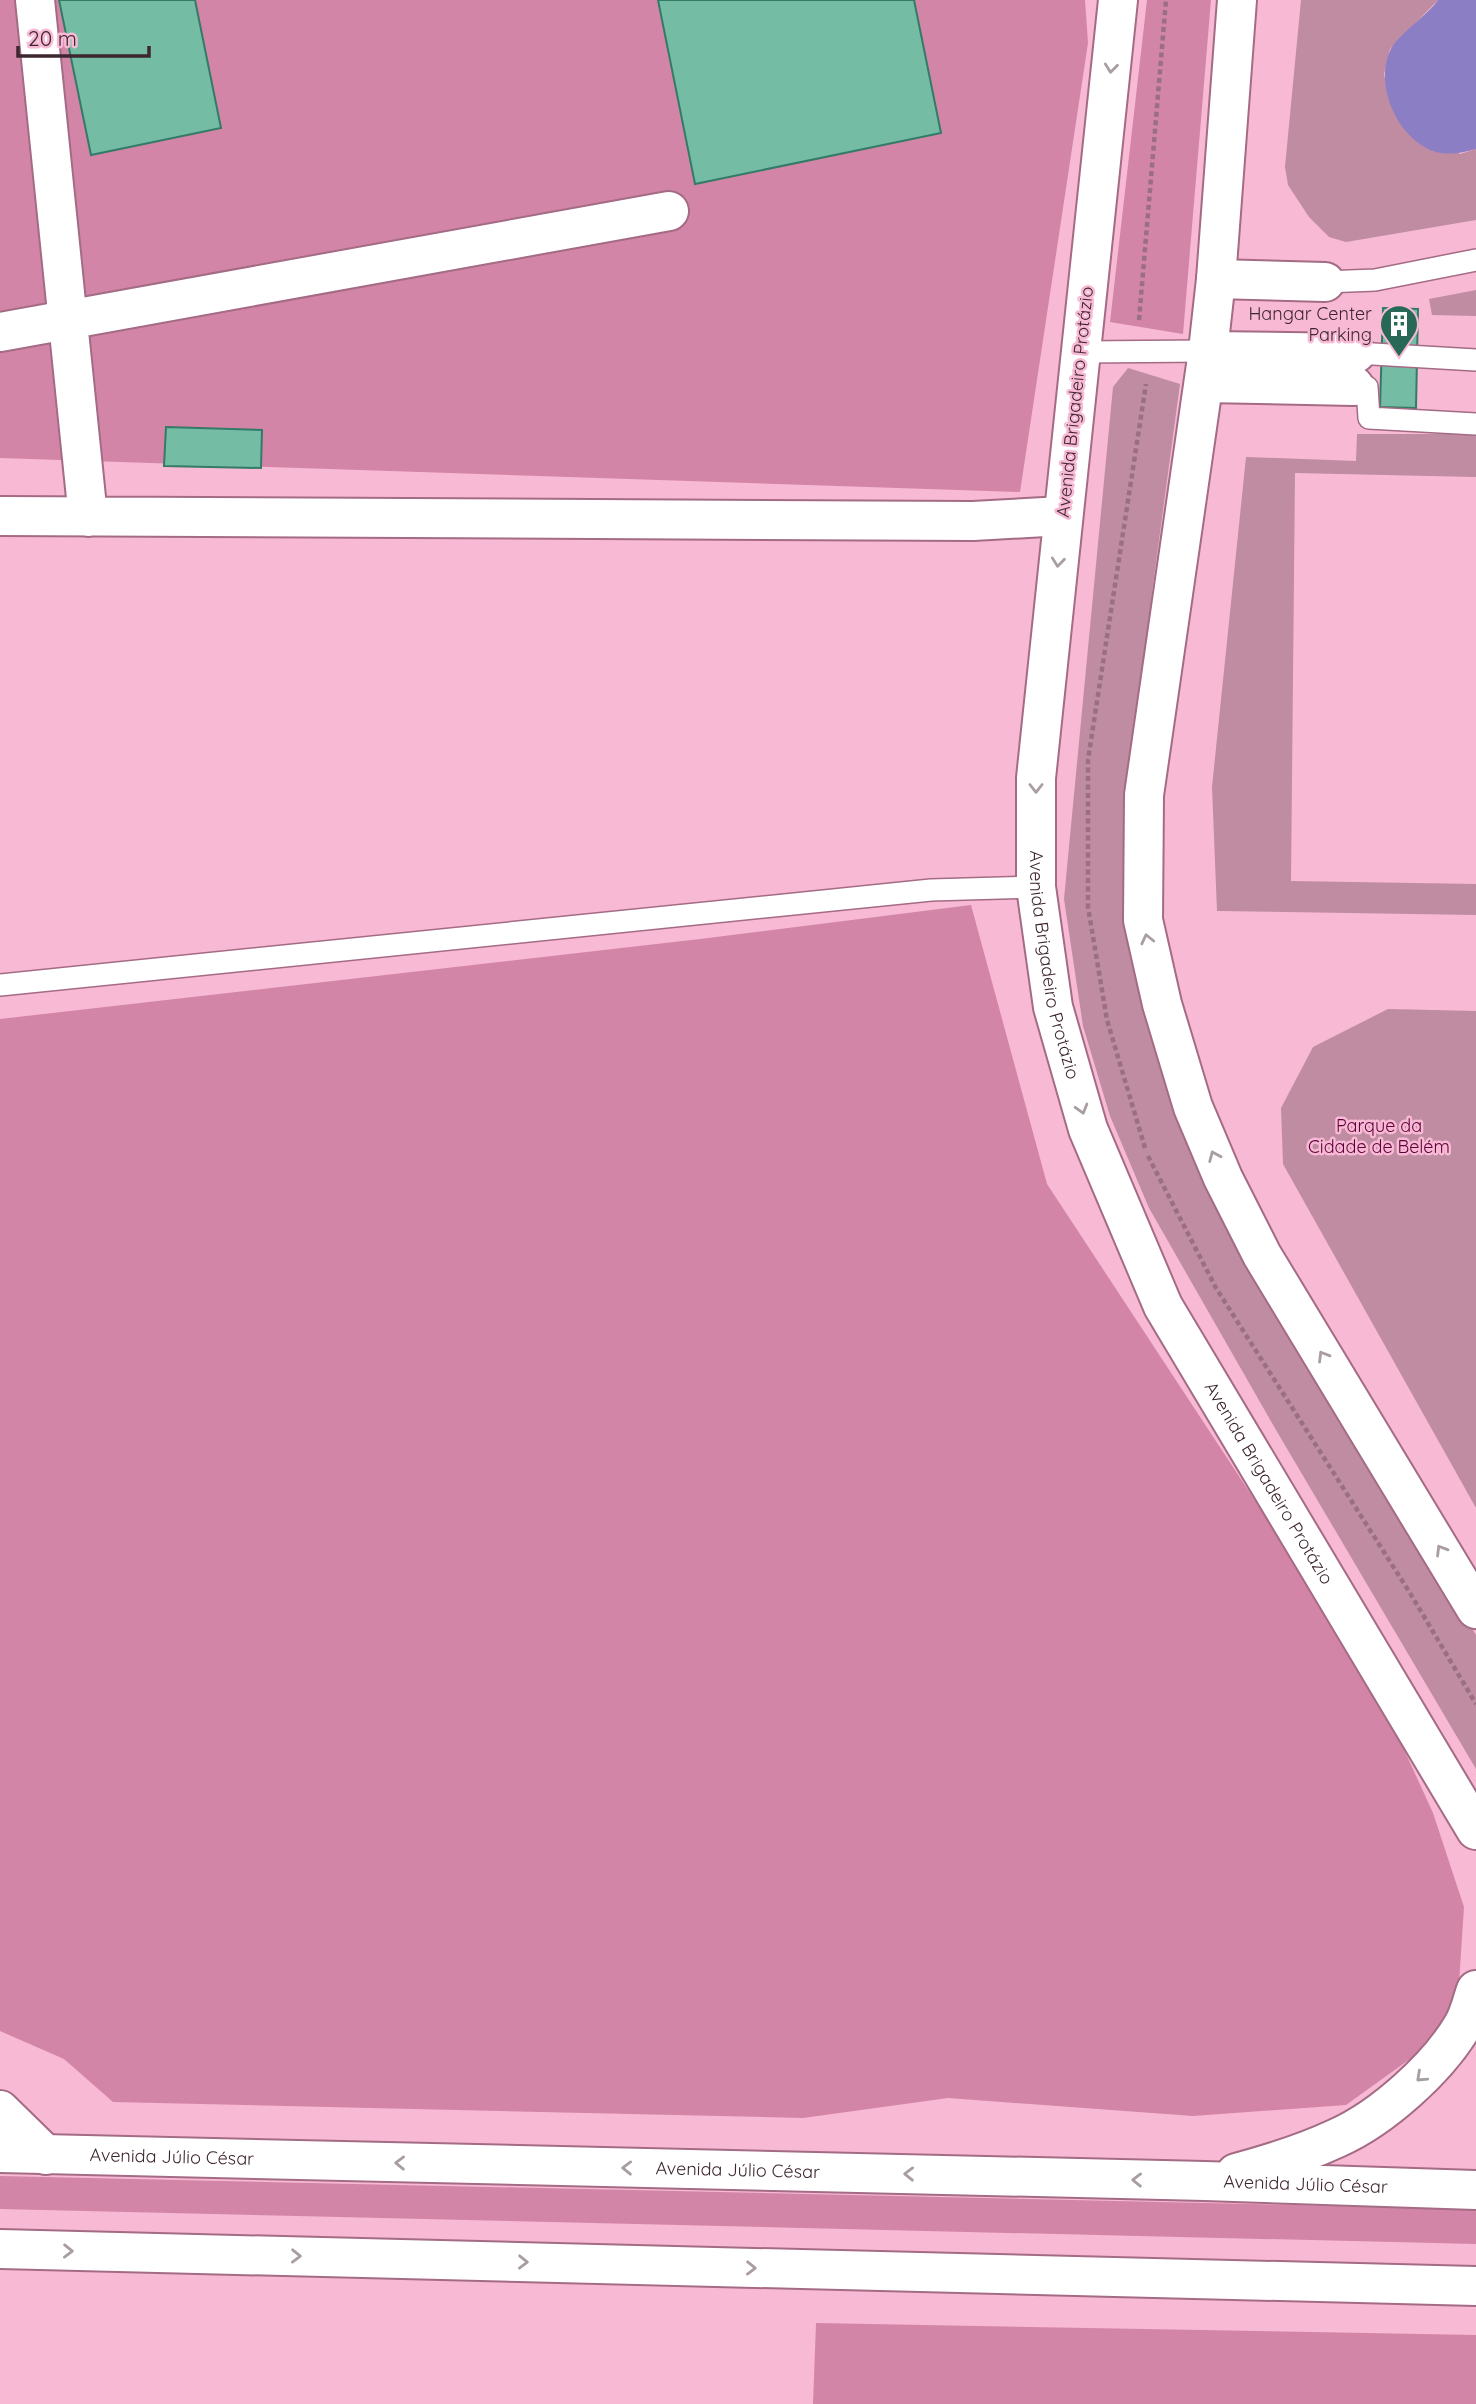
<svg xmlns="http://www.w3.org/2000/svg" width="1476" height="2404" font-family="Quicksand,sans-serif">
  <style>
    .green { fill: #bf8ca2 }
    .forest { fill: #d385a8 }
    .water { fill: #8b7ec5 }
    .building { fill: #75bca5; stroke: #337b66; stroke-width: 2 }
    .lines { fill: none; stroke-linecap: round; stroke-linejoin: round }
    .service-casing { stroke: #a46b85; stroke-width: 24 }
    .minor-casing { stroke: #a46b85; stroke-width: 42 }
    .secondary-casing { stroke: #a46b85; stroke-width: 42 }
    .primary-casing { stroke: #a46b85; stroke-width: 42 }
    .path { stroke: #9a6f82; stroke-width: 4.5; stroke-dasharray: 5 3.5; stroke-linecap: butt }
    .service { stroke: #fff; stroke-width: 21 }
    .minor { stroke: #fff; stroke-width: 38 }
    .secondary { stroke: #fff; stroke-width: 38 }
    .primary { stroke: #fff; stroke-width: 38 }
    .oneway { stroke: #a89da2 }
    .labels { text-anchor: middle; stroke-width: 5; stroke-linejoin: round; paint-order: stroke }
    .poi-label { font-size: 18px; fill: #3e2631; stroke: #f8b9d4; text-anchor: end }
    .street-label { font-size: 18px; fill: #3e2631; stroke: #f8b9d4 }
    .park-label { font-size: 18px; fill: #5e0039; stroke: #f8b9d4 }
  </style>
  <rect width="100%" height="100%" fill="#f8b9d4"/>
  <path class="green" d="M 1301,0 L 1438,0 L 1390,49 L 1384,74 L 1389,99 L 1460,154 L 1476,149 L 1476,220 L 1346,242 L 1329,237 L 1309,217 L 1288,185 L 1285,167 Z
    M 1476,290 L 1476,316 L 1432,315 L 1429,299 Z
    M 1128,368 L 1180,384 L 1152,592 L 1130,872 L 1139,973 L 1377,1470 L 1476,1635 L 1476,1769 L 1276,1430 L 1149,1208 L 1110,1116 L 1083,1026 L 1064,899 L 1113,387 Z
    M 1357,434 L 1476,434 L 1476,477 L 1295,473 L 1291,881 L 1476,884 L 1476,915 L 1217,911 L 1212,787 L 1246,457 L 1356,461 Z
    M 1388,1009 L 1476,1011 L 1476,1508 L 1283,1164 L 1281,1108 L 1313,1047 Z"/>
  <path class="forest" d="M 0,0 L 1085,0 L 1088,43 L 1020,492 L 0,458 Z
    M 1147,0 L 1211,0 L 1183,334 L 1110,322 Z
    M 971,905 L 1047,1184 L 1371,1677 L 1433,1813 L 1464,1907 L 1459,1983 L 1435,2041 L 1346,2105 L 1193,2116 L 948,2098 L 803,2118 L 113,2102 L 64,2059 L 0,2031 L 0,1019 L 700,939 Z
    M 0,2176 L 1476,2209 L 1476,2244 L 0,2209 Z
    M 816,2323 L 1476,2335 L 1476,2404 L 813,2404 Z"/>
  <path class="water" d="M 1438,0 L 1476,0 L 1476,149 C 1462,153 1447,156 1433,151 C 1398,138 1374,86 1390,51 C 1397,35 1427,16 1438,0 Z"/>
  <path class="building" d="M 59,0 L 195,0 L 221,128 L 91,155 Z
    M 658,0 L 914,0 L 941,133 L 695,184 Z
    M 1383,308 L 1418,309 L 1416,408 L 1380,407 Z
    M 166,427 L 262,430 L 261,468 L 164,466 Z"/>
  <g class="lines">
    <defs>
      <path id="service" d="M 1325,282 L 1375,280 L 1476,260
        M 1080,352 L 1208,351
        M 1356,353 L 1476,360
        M 1354,386 L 1367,387 L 1369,418 L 1476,424
        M 0,985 L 931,890 L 1036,887"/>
      <path id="minor" d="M 35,0 L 88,517
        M 1216,279 L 1325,282
        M 0,332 L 669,211
        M 1208,351 L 1356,353
        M 1204,383 L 1354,386
        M 0,516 L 973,521 L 1063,516
        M 0,2110 L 46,2155"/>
      <g id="secondary">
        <path id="s1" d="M 1118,0 L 1036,778 L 1036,887 L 1053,1007 L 1088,1129 L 1163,1306 L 1476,1830"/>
        <path d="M 1237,0 L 1216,279 L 1208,351 L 1144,795 L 1143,920 L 1162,1004 L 1193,1107 L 1223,1178 L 1262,1255 L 1476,1609"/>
      </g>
      <g id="primary">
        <path id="s2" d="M 0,2153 L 1205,2181 L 1476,2190"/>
        <path d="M 1236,2173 C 1270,2164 1305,2153 1337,2138 C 1382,2118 1438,2068 1463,2025 C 1469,2015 1472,2001 1476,1990"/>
        <path d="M 0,2249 L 1476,2286"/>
      </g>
    </defs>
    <use href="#service" class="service-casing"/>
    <use href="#minor" class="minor-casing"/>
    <use href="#secondary" class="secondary-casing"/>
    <use href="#primary" class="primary-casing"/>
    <path class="path" d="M 1139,320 L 1166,0
      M 1145,1148 L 1107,1020 L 1088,907 L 1088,760 L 1146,384
      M 1148,1156 L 1216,1288 L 1410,1593 L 1476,1704"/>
    <use href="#service" class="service"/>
    <use href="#minor" class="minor"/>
    <use href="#secondary" class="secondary"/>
    <use href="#primary" class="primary"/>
  </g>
  <defs><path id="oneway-chevron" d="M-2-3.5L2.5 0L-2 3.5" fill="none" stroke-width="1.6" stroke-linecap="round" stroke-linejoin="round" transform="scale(1.75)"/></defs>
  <g class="oneway">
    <use href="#oneway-chevron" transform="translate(1111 68) rotate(96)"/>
    <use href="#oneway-chevron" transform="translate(1058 562) rotate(96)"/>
    <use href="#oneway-chevron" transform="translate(1036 788) rotate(90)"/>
    <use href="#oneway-chevron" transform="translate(1147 939) rotate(-103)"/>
    <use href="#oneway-chevron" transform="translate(1082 1109) rotate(74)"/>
    <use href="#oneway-chevron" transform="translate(1214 1156) rotate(-113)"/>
    <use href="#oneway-chevron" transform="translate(1323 1356) rotate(-121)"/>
    <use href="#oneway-chevron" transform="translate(1441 1550) rotate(-121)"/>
    <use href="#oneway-chevron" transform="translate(1421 2077) rotate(137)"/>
    <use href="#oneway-chevron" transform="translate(400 2163) rotate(-179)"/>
    <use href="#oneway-chevron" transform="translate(627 2168) rotate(-179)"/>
    <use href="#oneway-chevron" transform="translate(909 2174) rotate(-179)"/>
    <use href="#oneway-chevron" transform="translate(1137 2180) rotate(-179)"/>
    <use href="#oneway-chevron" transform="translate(68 2251) rotate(1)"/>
    <use href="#oneway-chevron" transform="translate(296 2256) rotate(1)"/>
    <use href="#oneway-chevron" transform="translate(523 2262) rotate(1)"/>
    <use href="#oneway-chevron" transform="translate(751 2268) rotate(1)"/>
  </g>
  <defs>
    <symbol id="building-pin" viewBox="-11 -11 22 30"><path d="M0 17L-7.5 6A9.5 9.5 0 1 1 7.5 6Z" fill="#286856" stroke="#f8b9d4"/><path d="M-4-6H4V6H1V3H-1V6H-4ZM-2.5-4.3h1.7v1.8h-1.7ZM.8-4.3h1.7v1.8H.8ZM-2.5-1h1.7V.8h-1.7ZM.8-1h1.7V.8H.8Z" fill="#fff"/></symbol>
  </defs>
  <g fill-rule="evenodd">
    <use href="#building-pin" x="1377" y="302" width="44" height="60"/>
  </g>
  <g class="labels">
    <g class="poi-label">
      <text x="1372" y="320">Hangar Center<tspan x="1372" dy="21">Parking</tspan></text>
    </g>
    <g class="street-label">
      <text transform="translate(1075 402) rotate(-84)" y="6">Avenida Brigadeiro Protázio</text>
      <text dy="6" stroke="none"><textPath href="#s1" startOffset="971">Avenida Brigadeiro Protázio</textPath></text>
      <text dy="6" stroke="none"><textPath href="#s1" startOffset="1538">Avenida Brigadeiro Protázio</textPath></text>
      <text dy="6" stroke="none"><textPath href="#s2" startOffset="172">Avenida Júlio César</textPath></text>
      <text dy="6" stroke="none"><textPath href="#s2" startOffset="738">Avenida Júlio César</textPath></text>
      <text dy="6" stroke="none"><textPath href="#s2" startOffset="1306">Avenida Júlio César</textPath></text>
    </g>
    <g class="park-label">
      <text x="1379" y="1132">Parque da<tspan x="1379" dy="21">Cidade de Belém</tspan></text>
    </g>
  </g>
  <path d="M18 46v10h131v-10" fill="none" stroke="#3e2631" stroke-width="3.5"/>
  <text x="28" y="46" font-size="21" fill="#3e2631" stroke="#f8b9d4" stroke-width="5" paint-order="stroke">20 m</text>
</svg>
